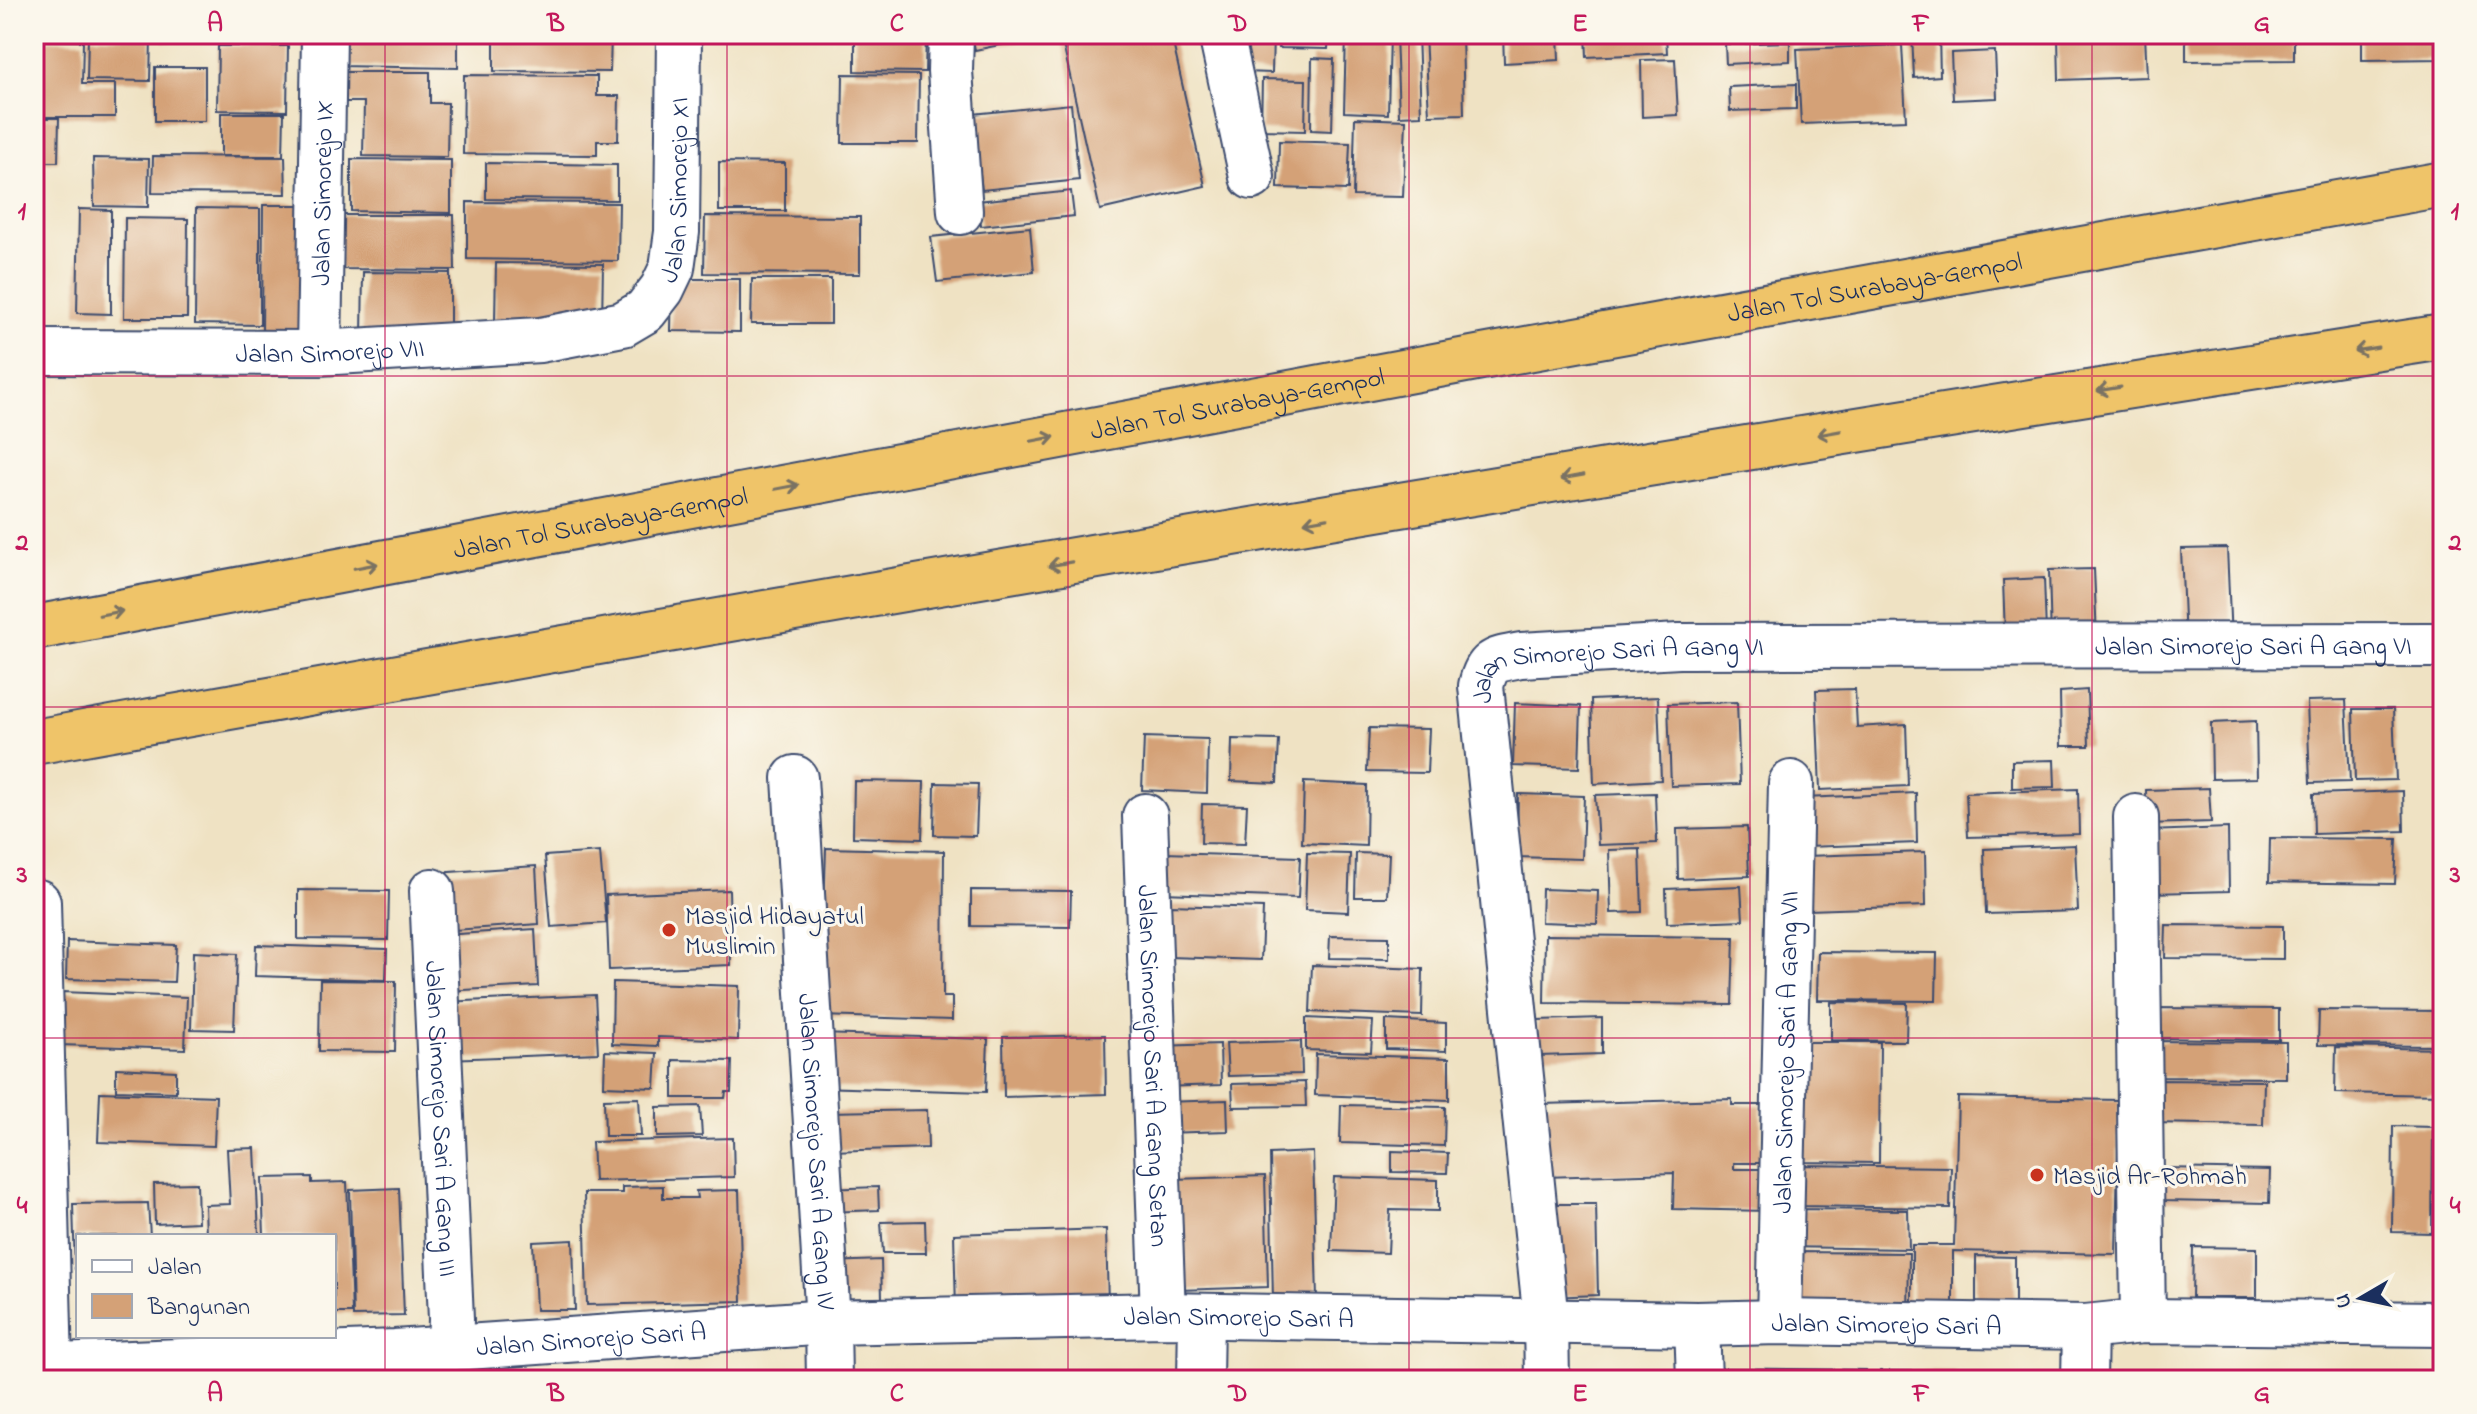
<svg xmlns="http://www.w3.org/2000/svg" width="2477" height="1414" font-family="'Indie Flower',sans-serif">
  <style>
    .building { fill: #d4a177 }
    .lines { fill: none; stroke-linecap: round; stroke-linejoin: round }
    .minor-casing { stroke: #3b4a6d; stroke-width: 48 }
    .highway-casing { stroke: #3b4a6d; stroke-width: 48 }
    .minor { stroke: #fff; stroke-width: 44 }
    .highway { stroke: #efc469; stroke-width: 44 }
    .oneway { stroke: #7a7263 }
    .grid { fill: none; stroke: #c2185b; stroke-width: 2; stroke-opacity: 0.55 }
    .poi-dot { fill: #c8321e; stroke: #fbf7ec; stroke-width: 3 }
    .labels { text-anchor: middle; stroke-width: 6; stroke-linejoin: round; paint-order: stroke }
    .street-label { font-size: 26px; fill: #1b2f5e; stroke: #fbf7ec }
    .poi-label { font-size: 26px; fill: #1b2f5e; stroke: #fbf7ec; text-anchor: start }
    .neatline { fill: none; stroke: #c2185b; stroke-width: 3 }
    .grid-label { font-size: 26px; text-anchor: middle; font-weight: bold; fill: #c2185b }
  </style>
  <rect width="100%" height="100%" fill="#fbf7ec"/>
  <filter id="ink" filterUnits="userSpaceOnUse"><feTurbulence type="fractalNoise" baseFrequency=".0125" numOctaves="2"/><feDisplacementMap in="SourceGraphic" scale="16" xChannelSelector="R" yChannelSelector="G"/><feConvolveMatrix kernelMatrix="1 2 1 2 8 2 1 2 1" color-interpolation-filters="sRGB"/></filter>
  <filter id="wash" filterUnits="userSpaceOnUse"><feTurbulence type="fractalNoise" baseFrequency=".006" numOctaves="4" result="noise"/><feDisplacementMap in="SourceGraphic" scale="32" xChannelSelector="R" yChannelSelector="G"/><feGaussianBlur stdDeviation="1.8" result="paint"/><feColorMatrix in="noise" values="0 0 0 0 0 0 0 0 0 0 0 0 0 0 0 0 0 1.4 0 .05"/><feComposite in="paint" operator="in"/></filter>
  <g filter="url(#wash)">
    <rect width="100%" height="100%" fill="#efe2c3"/>
    <g id="blocks">
      <path class="building" d="M 163,34 L 294,34 L 294,43 L 163,42 Z
        M 338,34 L 458,34 L 458,68 L 338,66 Z
        M 494,34 L 611,34 L 610,72 L 494,71 Z
        M 855,34 L 926,34 L 925,72 L 855,71 Z
        M 972,34 L 1048,34 L 1049,35 L 975,50 Z
        M 1088,34 L 1171,34 L 1205,186 L 1100,210 L 1062,40 Z
        M 1245,34 L 1273,34 L 1272,73 L 1244,72 Z
        M 1279,34 L 1329,34 L 1328,49 L 1278,48 Z
        M 1346,34 L 1390,34 L 1388,114 L 1344,112 Z
        M 1396,34 L 1418,34 L 1421,115 L 1399,116 Z
        M 1425,34 L 1462,34 L 1464,114 L 1429,115 Z
        M 1503,34 L 1558,34 L 1559,60 L 1504,63 Z
        M 1586,34 L 1666,34 L 1667,53 L 1587,57 Z
        M 1912,34 L 1939,34 L 1940,76 L 1914,78 Z
        M 1949,34 L 1997,34 L 1997,40 L 1949,42 Z
        M 2186,34 L 2294,34 L 2294,60 L 2186,61 Z
        M 2362,34 L 2443,34 L 2443,59 L 2362,60 Z
        M 2145,35 L 2147,77 L 2059,80 L 2058,38 Z
        M 88,37 L 151,38 L 150,81 L 87,80 Z
        M 34,40 L 83,41 L 82,84 L 115,84 L 115,117 L 34,117 Z
        M 1790,42 L 1790,61 L 1726,64 L 1725,44 Z
        M 1902,45 L 1906,120 L 1801,124 L 1797,49 Z
        M 218,46 L 288,46 L 287,111 L 217,110 Z
        M 1995,51 L 1997,98 L 1953,100 L 1951,53 Z
        M 1312,58 L 1334,59 L 1332,131 L 1311,130 Z
        M 1675,59 L 1678,115 L 1642,117 L 1641,60 Z
        M 155,67 L 205,67 L 205,121 L 155,121 Z
        M 346,72 L 430,72 L 430,103 L 448,103 L 447,157 L 363,156 L 364,102 L 346,102 Z
        M 843,74 L 919,75 L 918,143 L 842,143 Z
        M 464,75 L 597,76 L 597,96 L 619,96 L 618,141 L 597,141 L 597,155 L 463,154 Z
        M 1262,79 L 1306,80 L 1305,131 L 1261,130 Z
        M 1796,84 L 1796,109 L 1730,111 L 1729,87 Z
        M 1071,104 L 1079,180 L 982,190 L 973,114 Z
        M 221,113 L 284,113 L 283,156 L 221,156 Z
        M 34,118 L 59,118 L 58,162 L 34,162 Z
        M 1355,118 L 1406,120 L 1403,197 L 1353,196 Z
        M 1279,141 L 1350,143 L 1348,190 L 1278,188 Z
        M 153,156 L 285,157 L 286,194 L 152,193 Z
        M 93,158 L 149,159 L 148,207 L 94,206 Z
        M 351,159 L 451,160 L 451,213 L 351,211 Z
        M 719,162 L 785,163 L 785,211 L 719,211 Z
        M 486,163 L 617,165 L 617,200 L 486,199 Z
        M 1071,191 L 1074,216 L 981,226 L 978,201 Z
        M 467,202 L 619,203 L 618,261 L 467,259 Z
        M 263,205 L 308,205 L 307,335 L 262,334 Z
        M 196,208 L 260,209 L 260,325 L 195,324 Z
        M 79,209 L 111,210 L 111,314 L 77,313 Z
        M 340,215 L 454,215 L 455,270 L 340,269 Z
        M 705,216 L 860,217 L 860,274 L 704,273 Z
        M 125,218 L 188,219 L 187,318 L 124,318 Z
        M 1030,227 L 1034,272 L 937,282 L 931,237 Z
        M 496,263 L 603,264 L 602,324 L 495,322 Z
        M 363,272 L 450,273 L 450,337 L 362,336 Z
        M 672,279 L 740,279 L 740,332 L 671,331 Z
        M 752,279 L 831,279 L 831,324 L 751,324 Z
        M 2227,548 L 2231,641 L 2185,642 L 2181,549 Z
        M 2094,569 L 2097,638 L 2051,640 L 2049,570 Z
        M 2044,578 L 2046,633 L 2005,635 L 2003,580 Z
        M 1855,689 L 1857,727 L 1906,724 L 1908,786 L 1820,790 L 1816,690 Z
        M 2087,690 L 2089,746 L 2061,746 L 2060,692 Z
        M 1658,697 L 1661,780 L 1594,784 L 1591,700 Z
        M 2346,700 L 2350,782 L 2310,783 L 2307,701 Z
        M 1737,702 L 1740,784 L 1671,786 L 1668,704 Z
        M 1515,703 L 1581,706 L 1579,768 L 1513,766 Z
        M 2353,709 L 2393,709 L 2396,780 L 2355,781 Z
        M 2256,721 L 2257,778 L 2212,779 L 2211,723 Z
        M 1369,728 L 1429,729 L 1427,773 L 1367,772 Z
        M 1144,737 L 1208,739 L 1207,793 L 1142,790 Z
        M 1232,739 L 1279,740 L 1277,783 L 1231,781 Z
        M 2054,760 L 2055,787 L 2012,788 L 2012,761 Z
        M 854,781 L 924,782 L 922,839 L 853,837 Z
        M 1304,782 L 1367,785 L 1366,846 L 1302,843 Z
        M 935,783 L 978,784 L 976,836 L 934,835 Z
        M 2209,788 L 2211,822 L 2147,824 L 2146,790 Z
        M 2078,789 L 2079,834 L 1968,837 L 1966,793 Z
        M 2403,791 L 2404,831 L 2314,834 L 2313,794 Z
        M 1655,793 L 1657,843 L 1598,845 L 1595,795 Z
        M 1916,793 L 1917,843 L 1806,847 L 1804,798 Z
        M 1518,794 L 1584,796 L 1582,859 L 1517,857 Z
        M 1202,804 L 1247,805 L 1245,844 L 1201,843 Z
        M 1747,827 L 1749,876 L 1678,879 L 1677,829 Z
        M 2228,828 L 2229,891 L 2150,893 L 2148,831 Z
        M 2270,838 L 2397,839 L 2395,884 L 2269,882 Z
        M 2075,845 L 2078,911 L 1986,914 L 1984,849 Z
        M 826,848 L 944,851 L 943,997 L 952,997 L 952,1020 L 821,1016 Z
        M 1640,849 L 1642,912 L 1611,913 L 1609,850 Z
        M 600,852 L 606,923 L 551,927 L 545,856 Z
        M 1925,852 L 1926,906 L 1808,910 L 1806,856 Z
        M 1164,853 L 1300,857 L 1298,898 L 1163,893 Z
        M 1307,853 L 1350,854 L 1348,912 L 1305,910 Z
        M 1356,853 L 1389,854 L 1387,897 L 1355,897 Z
        M 536,866 L 539,924 L 439,931 L 435,873 Z
        M 1741,886 L 1743,920 L 1667,923 L 1666,889 Z
        M 1542,889 L 1598,891 L 1597,924 L 1541,922 Z
        M 298,890 L 389,891 L 388,940 L 298,939 Z
        M 729,890 L 731,965 L 609,970 L 606,895 Z
        M 971,890 L 1071,891 L 1070,927 L 971,926 Z
        M 1170,905 L 1263,908 L 1261,960 L 1170,957 Z
        M 2166,925 L 2283,926 L 2283,959 L 2165,958 Z
        M 535,929 L 538,986 L 445,991 L 443,935 Z
        M 1545,935 L 1734,937 L 1732,1005 L 1544,1003 Z
        M 1330,936 L 1389,937 L 1389,959 L 1329,958 Z
        M 67,941 L 176,945 L 174,982 L 66,979 Z
        M 256,945 L 387,949 L 386,980 L 255,976 Z
        M 193,952 L 237,954 L 234,1030 L 191,1029 Z
        M 1818,952 L 1937,953 L 1936,1001 L 1817,1000 Z
        M 1312,965 L 1423,969 L 1422,1016 L 1310,1012 Z
        M 320,980 L 396,981 L 395,1052 L 319,1051 Z
        M 613,982 L 739,986 L 738,1040 L 658,1037 L 658,1046 L 612,1044 Z
        M 62,992 L 187,997 L 185,1049 L 60,1045 Z
        M 595,995 L 598,1053 L 447,1059 L 445,1002 Z
        M 1831,1002 L 1907,1003 L 1906,1041 L 1831,1040 Z
        M 2154,1008 L 2279,1009 L 2279,1040 L 2154,1038 Z
        M 2319,1010 L 2443,1011 L 2443,1046 L 2318,1045 Z
        M 1306,1018 L 1373,1021 L 1371,1052 L 1306,1050 Z
        M 1602,1018 L 1602,1054 L 1539,1056 L 1538,1020 Z
        M 1386,1020 L 1446,1023 L 1446,1051 L 1386,1049 Z
        M 818,1034 L 988,1039 L 986,1092 L 817,1087 Z
        M 1105,1035 L 1106,1094 L 1004,1097 L 1003,1037 Z
        M 1301,1041 L 1302,1074 L 1228,1076 L 1226,1043 Z
        M 2145,1041 L 2286,1042 L 2286,1078 L 2145,1077 Z
        M 1803,1042 L 1880,1042 L 1879,1163 L 1802,1162 Z
        M 1220,1044 L 1221,1085 L 1159,1087 L 1158,1046 Z
        M 2336,1047 L 2443,1049 L 2443,1095 L 2335,1093 Z
        M 605,1051 L 657,1053 L 655,1088 L 604,1086 Z
        M 1316,1054 L 1449,1058 L 1449,1100 L 1315,1095 Z
        M 673,1060 L 732,1061 L 731,1092 L 726,1092 L 725,1098 L 673,1098 Z
        M 116,1068 L 176,1071 L 176,1092 L 116,1090 Z
        M 2152,1080 L 2264,1081 L 2263,1125 L 2151,1123 Z
        M 1305,1082 L 1306,1106 L 1233,1107 L 1232,1084 Z
        M 100,1092 L 216,1096 L 214,1146 L 98,1142 Z
        M 1958,1097 L 2119,1100 L 2116,1254 L 1953,1251 L 1953,1315 L 1912,1315 L 1912,1245 L 1954,1245 Z
        M 639,1098 L 641,1136 L 605,1136 L 604,1099 Z
        M 1732,1099 L 1732,1105 L 1761,1105 L 1760,1163 L 1734,1163 L 1734,1169 L 1768,1169 L 1768,1211 L 1673,1209 L 1674,1173 L 1544,1177 L 1541,1104 Z
        M 1227,1100 L 1228,1131 L 1163,1133 L 1163,1102 Z
        M 1341,1105 L 1445,1107 L 1444,1146 L 1340,1143 Z
        M 700,1106 L 702,1136 L 657,1137 L 657,1107 Z
        M 927,1110 L 928,1148 L 829,1151 L 828,1112 Z
        M 2393,1126 L 2433,1127 L 2432,1233 L 2392,1232 Z
        M 733,1138 L 734,1177 L 594,1181 L 592,1142 Z
        M 255,1148 L 259,1236 L 206,1236 L 205,1205 L 230,1204 L 227,1149 Z
        M 1392,1151 L 1448,1153 L 1447,1173 L 1392,1172 Z
        M 1313,1152 L 1317,1299 L 1273,1300 L 1270,1154 Z
        M 1796,1165 L 1951,1167 L 1950,1208 L 1796,1206 Z
        M 2163,1168 L 2270,1170 L 2269,1203 L 2162,1201 Z
        M 1265,1176 L 1268,1287 L 1178,1290 L 1175,1179 Z
        M 312,1177 L 312,1183 L 347,1182 L 352,1313 L 334,1313 L 334,1236 L 264,1236 L 262,1178 Z
        M 1334,1177 L 1438,1180 L 1438,1211 L 1390,1210 L 1388,1253 L 1331,1251 Z
        M 197,1183 L 198,1222 L 155,1224 L 154,1184 Z
        M 663,1186 L 663,1198 L 697,1198 L 696,1191 L 739,1190 L 742,1301 L 587,1305 L 584,1193 L 622,1193 L 622,1187 Z
        M 878,1187 L 879,1210 L 827,1212 L 826,1189 Z
        M 399,1188 L 404,1315 L 353,1316 L 350,1190 Z
        M 148,1203 L 150,1236 L 78,1236 L 78,1269 L 75,1269 L 73,1204 Z
        M 1546,1204 L 1596,1204 L 1598,1295 L 1549,1297 Z
        M 1785,1209 L 1908,1210 L 1909,1249 L 1785,1247 Z
        M 925,1221 L 926,1253 L 883,1253 L 881,1222 Z
        M 1106,1229 L 1108,1304 L 956,1309 L 954,1234 Z
        M 573,1240 L 575,1310 L 536,1310 L 533,1242 Z
        M 2193,1247 L 2257,1248 L 2257,1298 L 2192,1298 Z
        M 1793,1252 L 1909,1253 L 1908,1318 L 1792,1317 Z
        M 1976,1256 L 2015,1257 L 2015,1318 L 1976,1318 Z
        M 881,1260 L 882,1298 L 831,1299 L 830,1262 Z
        M 1709,1368 L 1866,1370 L 1866,1380 L 1709,1380 Z
        M 1880,1371 L 1955,1372 L 1955,1380 L 1880,1380 Z"/>
    </g>
  </g>
  <g filter="url(#ink)">
    <use href="#blocks" fill-opacity="0" stroke="#3b4a6d" stroke-width="2"/>
    <g class="lines">
      <defs>
        <g id="minor">
          <path d="M 951,34 L 950,71 L 960,212"/>
          <path d="M 1221,34 L 1252,177"/>
          <path id="s1" d="M 34,352 L 319,353 L 540,340 L 623,324 L 645,311 L 662,289 L 672,268 L 677,232 L 679,34"/>
          <path id="s2" d="M 319,353 L 324,34"/>
          <path id="s3" d="M 795,778 L 828,1322 L 829,1380"/>
          <path id="s4" d="M 1145,816 L 1163,1315"/>
          <path d="M 2136,817 L 2143,1321"/>
          <path id="s5" d="M 432,891 L 451,1319 L 450,1349"/>
          <path d="M 38,902 L 50,1367"/>
          <path id="s6" d="M 1779,1322 L 1791,783"/>
          <path d="M 1697,1324 L 1699,1380"/>
          <path id="s7" d="M 34,1367 L 395,1352 L 828,1322 L 1163,1315 L 1697,1324 L 1779,1322 L 2085,1327 L 2143,1321 L 2443,1324"/>
          <path d="M 1200,1380 L 1201,1316"/>
          <path id="s8" d="M 1547,1380 L 1546,1321 L 1481,686 C 1487,659 1496,660 1521,655 L 1679,646 L 2443,645"/>
          <path d="M 2084,1380 L 2085,1327"/>
        </g>
        <g id="highway">
          <path id="s9" d="M 34,628 L 1482,357 L 2443,184"/>
          <path d="M 34,742 C 835,598 1638,462 2443,337"/>
        </g>
      </defs>
      <use href="#minor" class="minor-casing"/>
      <use href="#highway" class="highway-casing"/>
      <use href="#minor" class="minor"/>
      <use href="#highway" class="highway"/>
    </g>
    <defs><path id="oneway-shaft" d="M-6 0H5M1.5-3L5.5 0L1.5 3" fill="none" stroke-width="1.6" stroke-linecap="round" stroke-linejoin="round" transform="scale(2)"/></defs>
    <g class="oneway">
      <use href="#oneway-shaft" transform="translate(2366 349) rotate(171)"/>
      <use href="#oneway-shaft" transform="translate(2109 389) rotate(171)"/>
      <use href="#oneway-shaft" transform="translate(1829 433) rotate(170)"/>
      <use href="#oneway-shaft" transform="translate(1043 439) rotate(-11)"/>
      <use href="#oneway-shaft" transform="translate(1572 477) rotate(170)"/>
      <use href="#oneway-shaft" transform="translate(787 487) rotate(-11)"/>
      <use href="#oneway-shaft" transform="translate(1316 520) rotate(170)"/>
      <use href="#oneway-shaft" transform="translate(1060 564) rotate(170)"/>
      <use href="#oneway-shaft" transform="translate(366 566) rotate(-11)"/>
      <use href="#oneway-shaft" transform="translate(111 613) rotate(-11)"/>
    </g>
  </g>
  <path class="grid" d="M 385,34 L 385,1380M 727,34 L 727,1380M 1068,34 L 1068,1380M 1409,34 L 1409,1380M 1750,34 L 1750,1380M 2092,34 L 2092,1380M 34,376 L 2443,376M 34,707 L 2443,707M 34,1038 L 2443,1038"/>
  <g class="poi-dot">
    <circle cx="669" cy="930" r="8"/>
    <circle cx="2037" cy="1175" r="8"/>
  </g>
  <g class="labels">
    <g class="street-label">
      <text dy="9" stroke="none"><textPath href="#s1" startOffset="746">Jalan Simorejo XI</textPath></text>
      <text dy="9" stroke="none"><textPath href="#s2" startOffset="160">Jalan Simorejo IX</textPath></text>
      <text dy="9" stroke="none"><textPath href="#s9" startOffset="1872">Jalan Tol Surabaya–Gempol</textPath></text>
      <text dy="9" stroke="none"><textPath href="#s1" startOffset="296">Jalan Simorejo VII</textPath></text>
      <text dy="9" stroke="none"><textPath href="#s9" startOffset="1224">Jalan Tol Surabaya–Gempol</textPath></text>
      <text dy="9" stroke="none"><textPath href="#s9" startOffset="576">Jalan Tol Surabaya–Gempol</textPath></text>
      <text dy="9" stroke="none"><textPath href="#s8" startOffset="1486">Jalan Simorejo Sari A Gang VI</textPath></text>
      <text dy="9" stroke="none"><textPath href="#s8" startOffset="838">Jalan Simorejo Sari A Gang VI</textPath></text>
      <text dy="9" stroke="none"><textPath href="#s6" startOffset="270">Jalan Simorejo Sari A Gang VII</textPath></text>
      <text dy="9" stroke="none"><textPath href="#s4" startOffset="250">Jalan Simorejo Sari A Gang Setan</textPath></text>
      <text dy="9" stroke="none"><textPath href="#s5" startOffset="228">Jalan Simorejo Sari A Gang III</textPath></text>
      <text dy="9" stroke="none"><textPath href="#s3" startOffset="374">Jalan Simorejo Sari A Gang IV</textPath></text>
      <text dy="9" stroke="none"><textPath href="#s7" startOffset="1206">Jalan Simorejo Sari A</textPath></text>
      <text dy="9" stroke="none"><textPath href="#s7" startOffset="1854">Jalan Simorejo Sari A</textPath></text>
      <text dy="9" stroke="none"><textPath href="#s7" startOffset="558">Jalan Simorejo Sari A</textPath></text>
    </g>
    <g class="poi-label">
      <text x="685" y="924">Masjid Hidayatul<tspan x="685" dy="30">Muslimin</tspan></text>
      <text x="2053" y="1184">Masjid Ar-Rohmah</text>
    </g>
  </g>
  <rect width="2477" height="1414" fill="none" stroke="#fbf7ec" stroke-width="88"/>
  <rect x="76" y="1234" width="260" height="104" fill="#fbf7ec" stroke="#a1a7b3" stroke-width="2"/>
  <rect x="92" y="1260" width="40" height="12" fill="#ffffff" stroke="#a1a7b3" stroke-width="2"/>
  <text x="148" y="1274" font-size="24" fill="#1b2f5e">Jalan</text>
  <rect x="92" y="1294" width="40" height="24" fill="#d4a177" stroke="#a1a7b3" stroke-width="2"/>
  <text x="148" y="1314" font-size="24" fill="#1b2f5e">Bangunan</text>
  <g transform="translate(2361 1298) rotate(261)" stroke="#fbf7ec" stroke-width="6" paint-order="stroke">
  <path d="M0-6L14 30L0 20L-14 30Z" fill="#1b2f5e"/>
  <text y="-12" font-size="22" font-weight="bold" text-anchor="middle" fill="#1b2f5e">U</text>
  </g>
  <rect x="44" y="44" width="2389" height="1326" class="neatline"/>
  <g class="grid-label">
    <text x="215" y="31">A</text>
    <text x="556" y="31">B</text>
    <text x="897" y="31">C</text>
    <text x="1238" y="31">D</text>
    <text x="1580" y="31">E</text>
    <text x="1921" y="31">F</text>
    <text x="2262" y="31">G</text>
    <text x="22" y="219">1</text>
    <text x="2455" y="219">1</text>
    <text x="22" y="550">2</text>
    <text x="2455" y="550">2</text>
    <text x="22" y="882">3</text>
    <text x="2455" y="882">3</text>
    <text x="22" y="1213">4</text>
    <text x="2455" y="1213">4</text>
    <text x="215" y="1401">A</text>
    <text x="556" y="1401">B</text>
    <text x="897" y="1401">C</text>
    <text x="1238" y="1401">D</text>
    <text x="1580" y="1401">E</text>
    <text x="1921" y="1401">F</text>
    <text x="2262" y="1401">G</text>
  </g>
</svg>
